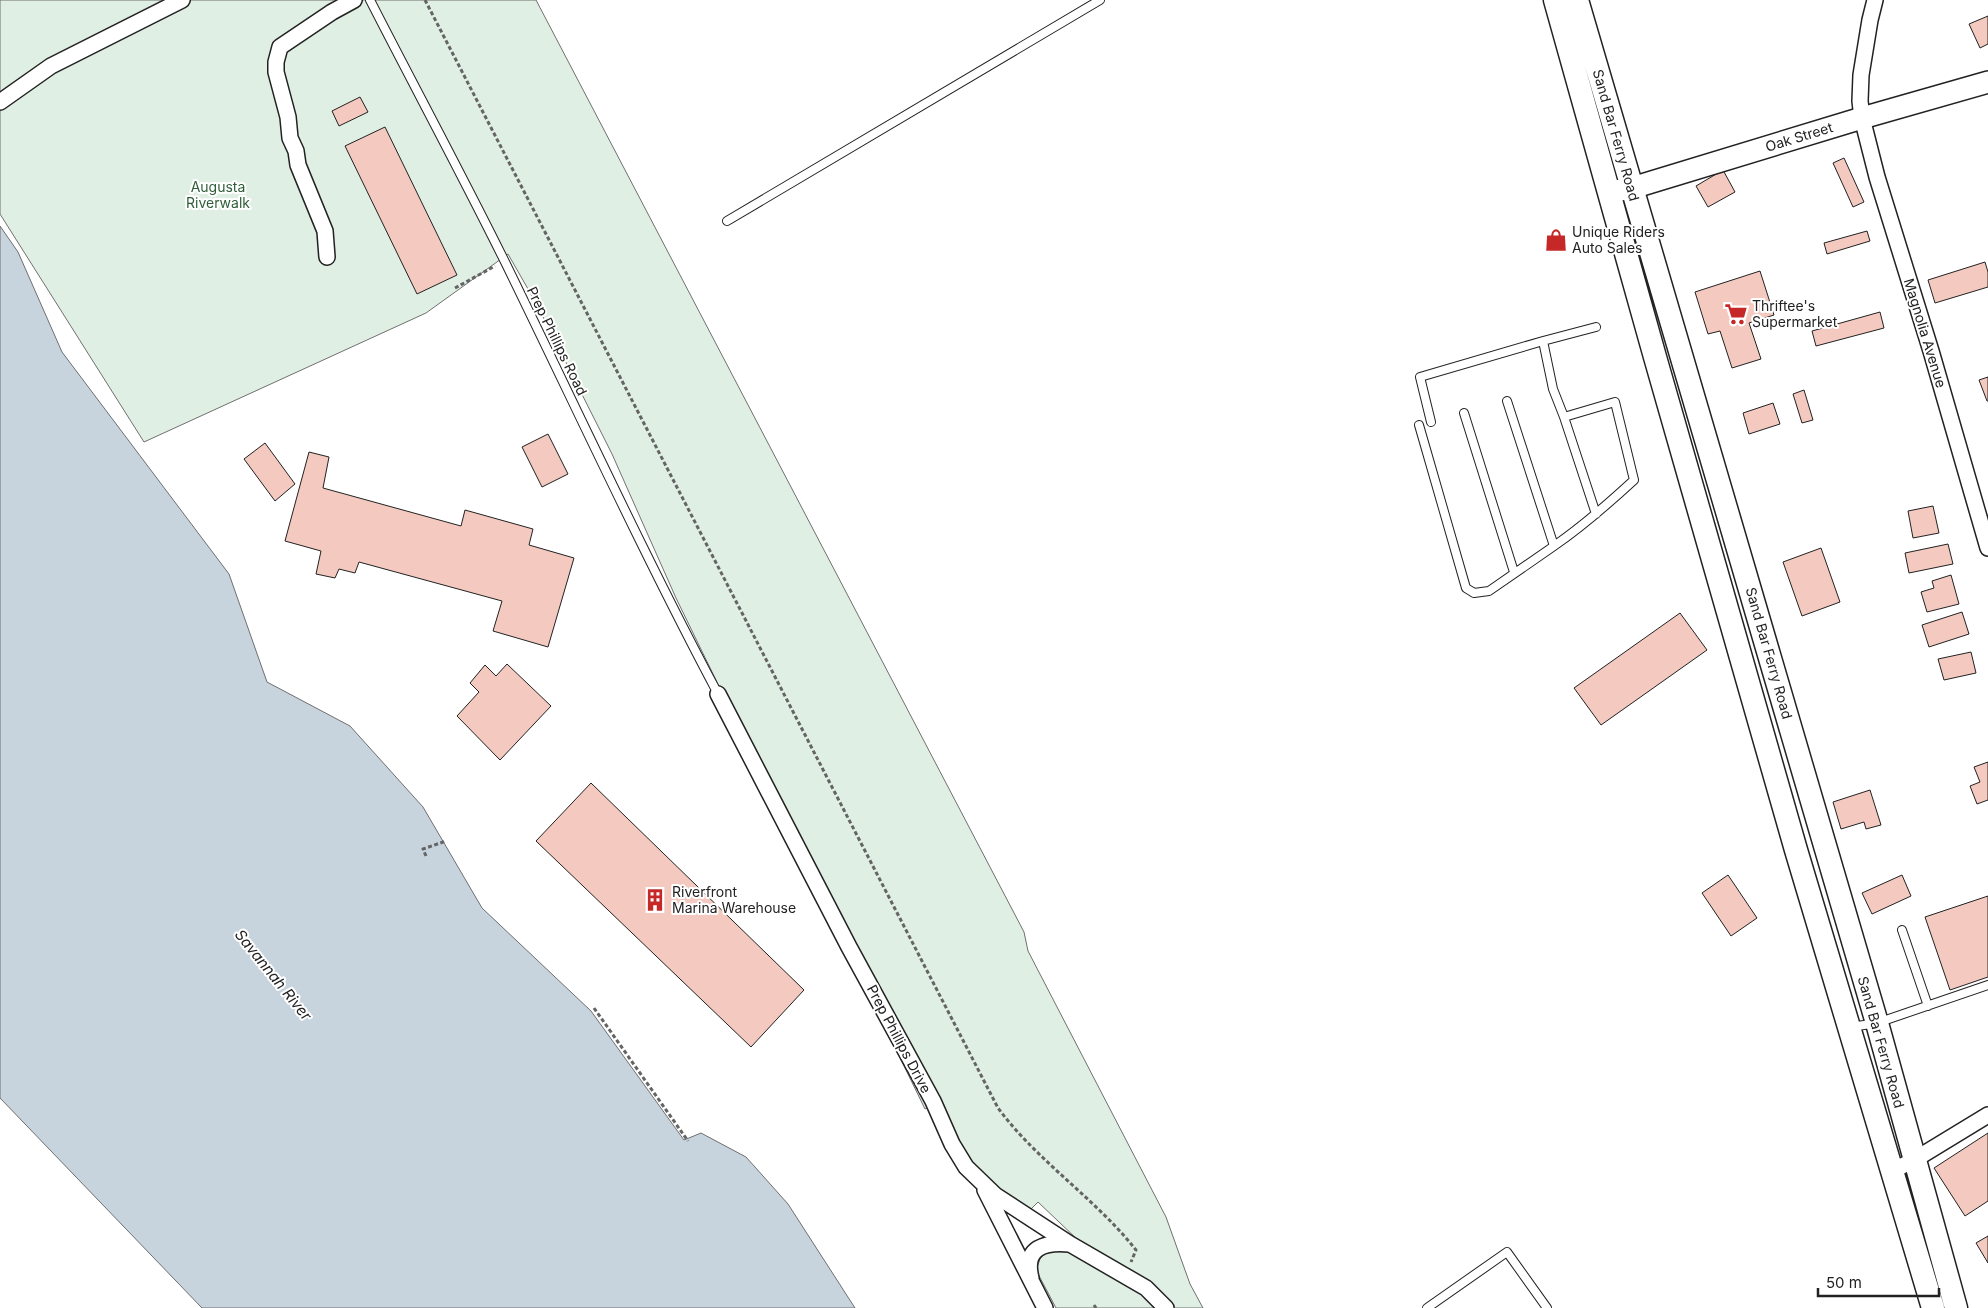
<svg xmlns="http://www.w3.org/2000/svg" width="1988" height="1308" font-family="Inter,sans-serif">
  <style>
    .green { fill: #e0efe3; stroke: #6f6f6f }
    .water { fill: #c7d3dd; stroke: #6f6f6f }
    .building { fill: #f3c9c0; stroke: #222 }
    .lines { fill: none; stroke-linecap: round; stroke-linejoin: round }
    .lane-casing { stroke: #222; stroke-width: 10 }
    .street-casing { stroke: #222; stroke-width: 18 }
    .secondary-casing { stroke: #222; stroke-width: 24 }
    .primary-casing { stroke: #222; stroke-width: 25 }
    .path { stroke: #646464; stroke-width: 3; stroke-dasharray: 4 2.5; stroke-linecap: butt }
    .lane { stroke: #fff; stroke-width: 8 }
    .street { stroke: #fff; stroke-width: 15 }
    .secondary { stroke: #fff; stroke-width: 21 }
    .primary { stroke: #fff; stroke-width: 22 }
    .labels { text-anchor: middle; stroke-width: 4; stroke-linejoin: round; paint-order: stroke }
    .street-label { font-size: 14px; fill: #222; stroke: #fff }
    .park-label { font-size: 14px; fill: #2f5e38; stroke: #fff }
    .poi-label { font-size: 14px; fill: #222; stroke: #fff; text-anchor: start }
    .water-label { font-size: 15px; font-style: italic; fill: #222; stroke: #fff }
  </style>
  <rect width="100%" height="100%" fill="#fff"/>
  <path class="green" d="M 0,0 L 536,0 L 1024,932 L 1028,951 L 1166,1217 L 1190,1284 L 1203,1308 L 1056,1308 L 1036,1270 L 1040,1259 L 1047,1251 L 1067,1252 L 1079,1241 L 1038,1202 L 1030,1210 C 1012,1198 992,1186 978,1169 C 962,1149 951,1124 939,1102 L 925,1109 L 676,598 L 612,454 L 536,303 L 508,254 L 426,313 L 144,442 L 0,214 Z"/>
  <path class="water" d="M 0,226 L 18,252 L 62,352 L 229,574 L 267,682 L 350,726 L 423,807 L 482,908 L 591,1011 L 684,1140 L 701,1133 L 746,1157 L 788,1204 L 855,1308 L 202,1308 L 0,1098 Z"/>
  <path class="building" d="M 1988,16 L 1988,44 L 1980,48 L 1969,24 Z
    M 360,97 L 368,112 L 339,126 L 332,111 Z
    M 385,127 L 457,275 L 417,294 L 345,146 Z
    M 1844,158 L 1864,202 L 1853,207 L 1833,163 Z
    M 1723,170 L 1735,192 L 1708,207 L 1696,186 Z
    M 1867,231 L 1870,241 L 1827,254 L 1824,243 Z
    M 1985,262 L 1988,272 L 1988,287 L 1935,303 L 1928,280 Z
    M 1760,271 L 1774,315 L 1749,323 L 1761,359 L 1732,368 L 1720,331 L 1708,334 L 1695,292 Z
    M 1880,312 L 1884,328 L 1816,346 L 1812,331 Z
    M 1988,377 L 1988,401 L 1987,401 L 1979,380 Z
    M 1804,390 L 1813,420 L 1802,423 L 1793,394 Z
    M 1773,403 L 1780,424 L 1749,434 L 1743,413 Z
    M 548,434 L 568,474 L 542,487 L 522,447 Z
    M 265,443 L 295,484 L 275,501 L 244,459 Z
    M 309,452 L 329,457 L 323,488 L 461,526 L 465,510 L 533,529 L 529,545 L 574,558 L 548,647 L 493,631 L 502,601 L 359,562 L 355,573 L 339,569 L 335,578 L 316,574 L 321,551 L 285,541 Z
    M 1933,506 L 1939,533 L 1913,538 L 1908,511 Z
    M 1948,544 L 1953,564 L 1909,573 L 1905,553 Z
    M 1821,548 L 1840,602 L 1802,616 L 1783,562 Z
    M 1951,575 L 1959,604 L 1927,612 L 1921,592 L 1934,588 L 1932,581 Z
    M 1962,612 L 1969,634 L 1929,647 L 1922,625 Z
    M 1680,613 L 1707,650 L 1601,725 L 1574,688 Z
    M 1971,652 L 1976,673 L 1944,680 L 1938,659 Z
    M 507,664 L 551,706 L 500,760 L 457,716 L 479,692 L 470,683 L 485,665 L 496,676 Z
    M 1988,762 L 1988,800 L 1977,804 L 1970,786 L 1980,782 L 1974,767 Z
    M 591,783 L 804,990 L 751,1047 L 536,841 Z
    M 1870,790 L 1881,825 L 1866,829 L 1864,822 L 1841,829 L 1833,802 Z
    M 1728,875 L 1757,918 L 1731,936 L 1702,893 Z
    M 1902,875 L 1911,896 L 1872,914 L 1862,893 Z
    M 1988,896 L 1988,977 L 1950,990 L 1925,917 Z
    M 1988,1133 L 1988,1201 L 1965,1216 L 1934,1168 Z
    M 1988,1236 L 1988,1263 L 1976,1243 Z"/>
  <g class="lines">
    <defs>
      <path id="lane" d="M 370,0 C 415,88 462,175 506,264 C 576,407 643,553 718,694
        M 727,221 L 1100,0
        M 1543,341 L 1596,327
        M 1464,413 L 1514,572
        M 1431,422 L 1420,377 L 1543,341 L 1553,389 L 1564,417
        M 1419,425 L 1466,588 L 1474,593 L 1489,591 L 1554,546 L 1507,401
        M 1554,546 C 1583,526 1608,504 1634,480 L 1615,402 L 1564,417 L 1596,514
        M 1902,930 L 1928,1006
        M 1851,1027 L 1877,1023 L 1988,985
        M 1427,1308 L 1507,1252 L 1547,1308"/>
      <path id="street" d="M 1875,0 L 1870,20 L 1861,75 L 1860,101 L 1862,118 L 1877,177 L 1931,351 L 1988,548
        M 0,102 L 51,66 L 182,0
        M 327,257 L 325,231 L 298,165 L 296,151 L 290,138 L 288,117 L 276,72 L 276,62 L 280,47 L 332,12 L 354,0
        M 718,694 L 849,947 L 933,1101 L 952,1144 L 966,1167 L 995,1195 L 1070,1244 L 1146,1288 L 1166,1308
        M 1892,1171 L 1914,1160 L 1988,1115
        M 985,1190 L 1045,1308
        M 1031,1278 C 1023,1247 1045,1242 1069,1244"/>
      <path id="secondary" d="M 1615,191 L 1632,188 L 1862,118 L 1988,82"/>
      <path id="primary" d="M 1555,0 L 1655,357 L 1796,850 L 1933,1308
        M 1577,0 L 1877,1023 L 1956,1308"/>
    </defs>
    <use href="#lane" class="lane-casing"/>
    <use href="#street" class="street-casing"/>
    <use href="#secondary" class="secondary-casing"/>
    <use href="#primary" class="primary-casing"/>
    <path class="path" d="M 425,0 L 998,1108 C 1038,1162 1095,1198 1136,1250 L 1131,1262
      M 455,288 L 495,266
      M 426,856 L 423,849 L 446,841
      M 594,1008 L 688,1141
      M 1094,1305 L 1096,1308"/>
    <use href="#lane" class="lane"/>
    <use href="#street" class="street"/>
    <use href="#secondary" class="secondary"/>
    <use href="#primary" class="primary"/>
  </g>
  <defs>
    <symbol id="shop-bare" viewBox="-9 -9 18 18"><path d="M-5-2.5h2.3a2.7 3.5 0 0 1 5.4 0H5L5.5 6h-11ZM-1.5-2.5h3a1.5 2.3 0 0 0-3 0Z" fill="#c62828" stroke="#fff" stroke-width="2.5" paint-order="stroke"/></symbol>
    <symbol id="supermarket-bare" viewBox="-9 -9 18 18"><path d="M-6-5.5h2.5l.6 2H6L4.5 2H-2.5L-4.4-4H-6ZM-1.5 3.2a1.3 1.3 0 1 0 .1 0ZM3 3.2a1.3 1.3 0 1 0 .1 0Z" fill="#c62828" stroke="#fff" stroke-width="2.5" paint-order="stroke"/></symbol>
    <symbol id="building-bare" viewBox="-9 -9 18 18"><path d="M-4-6H4V6H1V3H-1V6H-4ZM-2.5-4.3h1.7v1.8h-1.7ZM.8-4.3h1.7v1.8H.8ZM-2.5-1h1.7V.8h-1.7ZM.8-1h1.7V.8H.8Z" fill="#c62828" stroke="#fff" stroke-width="2.5" paint-order="stroke"/></symbol>
  </defs>
  <g fill-rule="evenodd">
    <use href="#shop-bare" x="1540" y="224" width="32" height="32"/>
    <use href="#supermarket-bare" x="1720" y="298" width="32" height="32"/>
    <use href="#building-bare" x="639" y="884" width="32" height="32"/>
  </g>
  <g class="labels">
    <g class="street-label">
      <text transform="translate(1616 135) rotate(74)" y="5">Sand Bar Ferry Road</text>
      <text transform="translate(1799 137) rotate(-17)" y="5">Oak Street</text>
      <text transform="translate(1925 333) rotate(73)" y="5">Magnolia Avenue</text>
      <text transform="translate(557 341) rotate(64)" y="5">Prep Phillips Road</text>
      <text transform="translate(1769 653) rotate(74)" y="5">Sand Bar Ferry Road</text>
      <text transform="translate(899 1039) rotate(62)" y="5">Prep Phillips Drive</text>
      <text transform="translate(1881 1042) rotate(74)" y="5">Sand Bar Ferry Road</text>
    </g>
    <g class="park-label">
      <text x="218" y="192">Augusta<tspan x="218" dy="16">Riverwalk</tspan></text>
    </g>
    <g class="poi-label">
      <text x="1572" y="237">Unique Riders<tspan x="1572" dy="16">Auto Sales</tspan></text>
      <text x="1752" y="311">Thriftee's<tspan x="1752" dy="16">Supermarket</tspan></text>
      <text x="672" y="897">Riverfront<tspan x="672" dy="16">Marina Warehouse</tspan></text>
    </g>
    <g class="water-label">
      <text transform="translate(273 975) rotate(51)" y="5">Savannah River</text>
    </g>
  </g>
  <path d="M1818 1288v8h121v-8" fill="none" stroke="#222222" stroke-width="2.5"/>
  <text x="1826" y="1288" font-size="15" fill="#222222" stroke="#ffffff" stroke-width="4" paint-order="stroke">50 m</text>
</svg>
